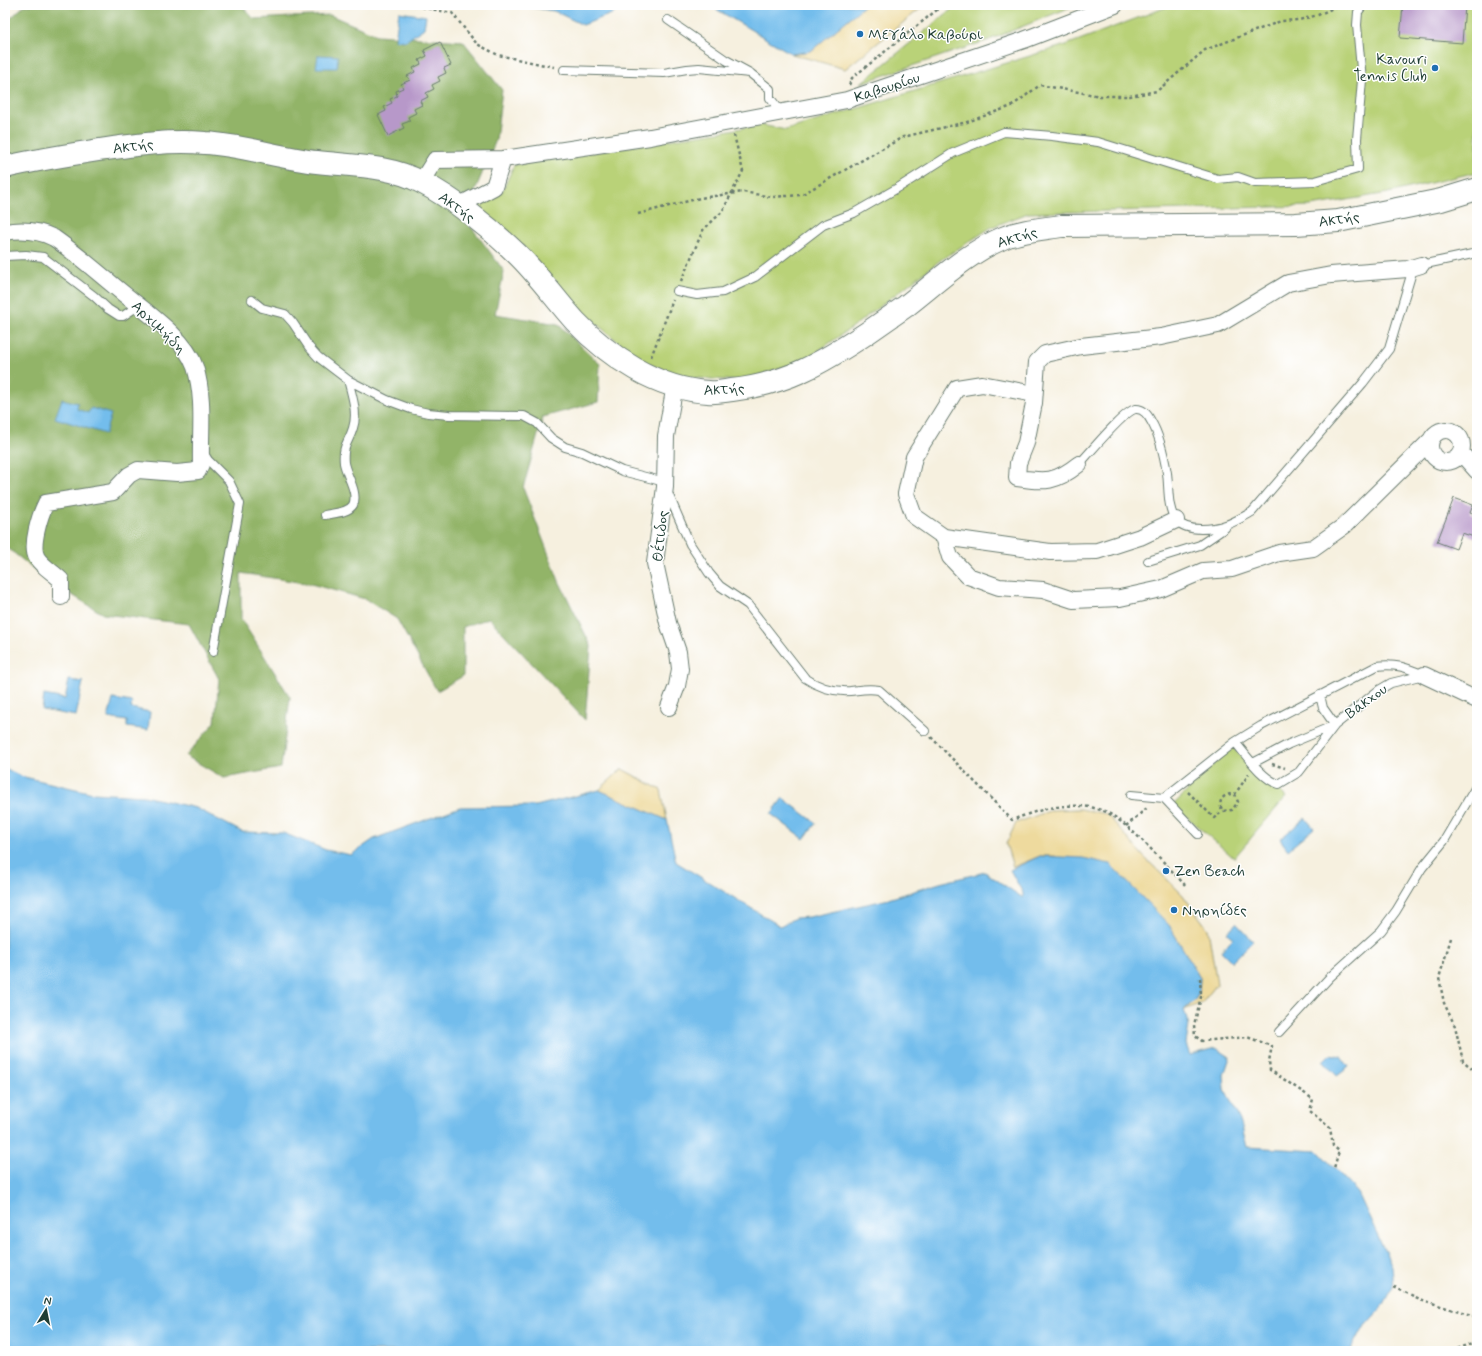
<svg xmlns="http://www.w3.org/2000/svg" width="1482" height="1356" font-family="Mynerve,sans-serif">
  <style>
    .green { fill: #b9d278; stroke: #6c8856 }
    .forest { fill: #92b468; stroke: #58784e }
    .sand { fill: #eeda9e; stroke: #868c69 }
    .water { fill: #73bdec; stroke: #497d90 }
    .building { fill: #b798c9 }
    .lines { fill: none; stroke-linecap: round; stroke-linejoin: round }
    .lane-casing { stroke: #6a7c70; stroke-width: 10 }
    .street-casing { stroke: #6a7c70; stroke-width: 18 }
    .secondary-casing { stroke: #6a7c70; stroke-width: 24 }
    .path { stroke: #6a7c70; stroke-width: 2.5; stroke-dasharray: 3 3; stroke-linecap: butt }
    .lane { stroke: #fff; stroke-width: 8 }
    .street { stroke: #fff; stroke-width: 16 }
    .secondary { stroke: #fff; stroke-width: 22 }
    .poi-dot { fill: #1f6fb2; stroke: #fff; stroke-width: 1.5 }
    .labels { text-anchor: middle; stroke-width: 3; stroke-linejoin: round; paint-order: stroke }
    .poi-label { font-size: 15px; fill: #1f3d34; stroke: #fff; text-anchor: start }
    .street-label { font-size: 15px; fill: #1f3d34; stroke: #fff }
  </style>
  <rect width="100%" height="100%" fill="#fff"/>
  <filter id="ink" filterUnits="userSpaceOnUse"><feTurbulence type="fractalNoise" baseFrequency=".025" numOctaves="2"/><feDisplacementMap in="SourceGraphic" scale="8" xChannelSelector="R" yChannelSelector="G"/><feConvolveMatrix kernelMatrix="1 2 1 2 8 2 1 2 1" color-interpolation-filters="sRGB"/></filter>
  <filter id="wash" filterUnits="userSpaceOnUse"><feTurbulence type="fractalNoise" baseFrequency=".012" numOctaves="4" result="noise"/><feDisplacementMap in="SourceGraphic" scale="16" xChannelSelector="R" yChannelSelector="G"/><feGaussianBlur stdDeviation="0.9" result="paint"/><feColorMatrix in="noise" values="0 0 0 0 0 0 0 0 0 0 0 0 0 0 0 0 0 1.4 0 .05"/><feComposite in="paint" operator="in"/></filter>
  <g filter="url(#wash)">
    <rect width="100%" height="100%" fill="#f6f0df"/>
    <path class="green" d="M 957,5 L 1076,5 L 989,40 L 861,83 Z
      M 1172,5 L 1477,5 L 1477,172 L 1388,193 L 1311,206 L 1028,213 L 992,227 L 942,259 L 854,326 L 804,361 L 742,381 L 682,377 L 641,361 L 580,310 L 525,248 L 477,205 L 502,192 L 514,165 L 761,125 L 786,130 L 1066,45 Z
      M 1232,747 L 1286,797 L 1234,858 L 1173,805 Z"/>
    <path class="forest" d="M 25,5 L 241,5 L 254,19 L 330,15 L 377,35 L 463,41 L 502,90 L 496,140 L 464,217 L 504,271 L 495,314 L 558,324 L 600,364 L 598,402 L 543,417 L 523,488 L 559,581 L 591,646 L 585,720 L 489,618 L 463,627 L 463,676 L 437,691 L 397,619 L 365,599 L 311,584 L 241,573 L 241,619 L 290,697 L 281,768 L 224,778 L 186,756 L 215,722 L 219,679 L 189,624 L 103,614 L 48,580 L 5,546 L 5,23 Z"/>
    <path class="sand" d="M 865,5 L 925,5 L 845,69 L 792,54 L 811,51 Z
      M 622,769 L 661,790 L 667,820 L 599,790 Z
      M 1080,809 L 1107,814 L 1143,856 L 1182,894 L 1208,929 L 1217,984 L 1202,1003 L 1184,1010 L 1195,1000 L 1199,993 L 1200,978 L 1169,925 L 1055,856 L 1040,856 L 1013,867 L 1006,844 L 1016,823 L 1052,810 Z"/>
    <path class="water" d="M 516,5 L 625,5 L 614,13 L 583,25 L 554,11 Z
      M 709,5 L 865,5 L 811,51 L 792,54 Z
      M 399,12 L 426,16 L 424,28 L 406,41 L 395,40 Z
      M 318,55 L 338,56 L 337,68 L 316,68 Z
      M 62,399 L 78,403 L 77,409 L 88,413 L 91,408 L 111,414 L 105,434 L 55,418 Z
      M 69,680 L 83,682 L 76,716 L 42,710 L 44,695 L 65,699 Z
      M 113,699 L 132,702 L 131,708 L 150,712 L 148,730 L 127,727 L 127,721 L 108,718 Z
      M 5,768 L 20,776 L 93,793 L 144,796 L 196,808 L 242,832 L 283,833 L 326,850 L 351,855 L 374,839 L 460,807 L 536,806 L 599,790 L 667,820 L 676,862 L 780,926 L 795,918 L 809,917 L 885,900 L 940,883 L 985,872 L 1023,898 L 1023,893 L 1010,870 L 1040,856 L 1083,858 L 1110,864 L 1169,925 L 1200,978 L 1199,993 L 1195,1000 L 1184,1010 L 1189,1025 L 1186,1044 L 1190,1055 L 1216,1048 L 1230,1057 L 1224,1075 L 1225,1089 L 1241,1123 L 1247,1147 L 1318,1151 L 1358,1193 L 1392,1266 L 1394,1287 L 1384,1305 L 1361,1330 L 1350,1351 L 5,1351 Z
      M 783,798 L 816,823 L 804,839 L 771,814 Z
      M 1305,818 L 1314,828 L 1288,850 L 1280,839 Z
      M 1236,923 L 1253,941 L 1232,962 L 1221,951 L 1233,938 L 1227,933 Z
      M 1330,1054 L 1341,1056 L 1349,1067 L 1337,1076 L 1323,1061 Z"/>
    <g id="blocks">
      <path class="building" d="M 1403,5 L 1465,6 L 1462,43 L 1400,38 Z
        M 440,42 L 451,65 L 444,68 L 446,73 L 438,77 L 440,81 L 432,85 L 434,89 L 426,93 L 428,97 L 420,101 L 422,105 L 414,109 L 416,113 L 408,117 L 410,121 L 402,124 L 404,128 L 388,136 L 378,115 L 386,111 L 384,107 L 392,103 L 390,99 L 397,96 L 396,91 L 403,88 L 401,84 L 410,80 L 407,76 L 415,72 L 413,68 L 421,64 L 419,60 L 427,56 L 424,50 Z
        M 1454,498 L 1473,505 L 1470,513 L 1477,516 L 1477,538 L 1462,533 L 1456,549 L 1437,542 Z"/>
    </g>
  </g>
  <g filter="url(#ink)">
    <use href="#blocks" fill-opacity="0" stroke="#6a7c70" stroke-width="1"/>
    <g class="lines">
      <defs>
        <path id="lane" d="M 668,20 L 726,60 L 750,73 L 770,89 L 770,98 L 782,113
          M 564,70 L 664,73 L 687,69 L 699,68 L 750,73
          M 5,256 L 26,255 L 43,257 L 94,296 L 108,309 L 119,316 L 123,316 L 138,306
          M 677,291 L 697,295 L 723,292 L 755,277 L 823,225 L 854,213 L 901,186 L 953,153 L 1004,132 L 1052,136 L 1098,142 L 1218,179 L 1238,177 L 1255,183 L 1315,181 L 1358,169 L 1357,139 L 1362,80 L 1357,25 L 1358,12 L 1363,5
          M 252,300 L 262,308 L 285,314 L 293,323 L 309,347 L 318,357 L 348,380 L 387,400 L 411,409 L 428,413 L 449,415 L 524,416 L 537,423 L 551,438 L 565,447 L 582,452 L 622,471 L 665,482
          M 203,452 L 208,460 L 229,481 L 240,504 L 213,652
          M 1079,464 C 1089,454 1123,412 1135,409 C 1143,408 1148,415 1151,421 C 1160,436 1164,455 1167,473 C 1169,487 1167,509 1176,520 C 1182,527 1193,529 1201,529 C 1223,529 1234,522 1252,512 L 1363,383 L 1389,349 L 1412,272 L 1421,265 L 1477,253
          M 667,491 L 690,544 L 709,573 L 720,586 L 748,605 L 805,678 C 818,687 833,692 850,691 C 860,690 868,688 879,690 L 925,731
          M 325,515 C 333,513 348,513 353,505 C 359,493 346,475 344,463 C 342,445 349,442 353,428 C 358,413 352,395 348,380
          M 1148,561 L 1200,545 L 1225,528
          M 1235,742 C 1246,755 1263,780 1279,784 L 1299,772 L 1335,725 L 1379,690 L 1391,683 L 1424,675
          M 1253,763 L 1289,744 L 1335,725 L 1323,708 L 1320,695
          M 1131,795 L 1164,798 L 1235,742 L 1261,726 L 1377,666 C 1395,663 1407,668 1424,675
          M 1164,798 L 1198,834
          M 1279,1032 L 1330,977 L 1381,931 L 1396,911 L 1422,868 L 1444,841 L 1477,785"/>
        <path id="street" d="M 421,182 L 435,160 L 503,159
          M 458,206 L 494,187 L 503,159 L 650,137 L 847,100 L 1024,40 L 1115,5
          M 5,232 C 23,229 38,230 54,238 C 77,254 97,272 119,290 C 143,310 185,337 195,367 C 205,399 200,431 201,464 L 198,471 L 177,473 L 138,470 L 129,475 L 113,492 L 46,503 C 40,515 30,546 37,558 C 43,567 53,572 61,580 L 61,597
          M 1034,394 L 982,384 L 957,388 L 914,457 L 906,494 L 914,516 L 944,537 L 1050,552 L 1097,551 L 1140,537 L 1176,520
          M1430 446a16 16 0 1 1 32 0a16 16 0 1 1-32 0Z
          M 1461,453 L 1477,471
          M 1079,464 C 1055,483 1046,482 1017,478 L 1018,463 L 1026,443 L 1034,403 L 1037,362 L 1045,354 L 1081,346 L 1161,337 L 1218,325 L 1288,283 L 1331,275 L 1408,269 L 1421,265
          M 944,537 L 950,557 L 968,576 L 999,587 L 1043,590 L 1073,600 L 1120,598 L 1161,589 L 1203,571 L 1232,569 L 1279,553 L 1313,548 L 1344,526 L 1431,440
          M 1424,675 L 1477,700
          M 669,707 L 677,686 L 680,669 L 678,652 L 668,623 L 655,563 L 665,487 L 666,436 L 675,385"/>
        <path id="secondary" d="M 5,167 C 36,160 67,155 99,150 C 134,145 169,140 205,143 C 243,145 279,158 317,162 C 352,166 389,165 421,182 C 454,199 490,228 516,253 C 538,274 555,299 575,321 C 609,357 657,389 708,392 C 716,393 724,391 732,390 C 786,384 822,363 867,333 C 880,324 893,315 906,306 C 937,282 967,253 1003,238 C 1022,230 1042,229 1062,226 L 1296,224 L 1338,221 L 1441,200 L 1477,189"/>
      </defs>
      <use href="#lane" class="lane-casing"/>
      <use href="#street" class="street-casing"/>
      <use href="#secondary" class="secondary-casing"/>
      <path class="path" d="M 410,5 L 452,13 L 477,44 L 498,55 L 554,67
        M 849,85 L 852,78 L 943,5
        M 638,214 L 700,198 L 743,192 L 772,197 L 801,195 L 903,137 L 967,122 L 1012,106 L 1040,85 L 1100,96 L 1130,96 L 1157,91 L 1205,50 L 1281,21 L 1299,20 L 1318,15 L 1340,5
        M 681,281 L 703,230 L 722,212 L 743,171 L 734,135
        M 651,357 L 673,300
        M 931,737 L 1012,820 C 1040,809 1071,800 1101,810 C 1123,816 1168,867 1185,885
        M 1272,764 L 1285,768
        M 1188,792 L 1214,818 L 1223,811
        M 1235,794 L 1238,802 L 1232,810 L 1223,811 C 1216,801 1224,793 1235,794 L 1249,774
        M 1126,826 L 1148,807
        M 1451,938 L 1439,978 L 1444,1003 L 1455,1026 L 1463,1061 L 1477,1072
        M 1200,978 L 1201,997 L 1194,1025 L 1195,1036 L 1202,1041 L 1247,1037 L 1272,1046 L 1269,1061 L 1270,1070 L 1313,1099 L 1310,1111 L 1330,1128 L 1333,1146 L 1339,1151 L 1334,1168
        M 1394,1287 L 1420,1299 L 1477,1318
        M 1451,1351 L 1477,1341"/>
      <use href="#lane" class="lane"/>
      <use href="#street" class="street"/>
      <use href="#secondary" class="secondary"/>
    </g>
  </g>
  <g class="poi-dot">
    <circle cx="860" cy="34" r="4"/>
    <circle cx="1435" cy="68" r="4"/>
    <circle cx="1166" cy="871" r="4"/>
    <circle cx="1174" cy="910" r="4"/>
  </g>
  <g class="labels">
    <g class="poi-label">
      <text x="868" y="39">Μεγάλο Καβούρι</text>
      <text x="1427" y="64" text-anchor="end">Kavouri<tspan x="1427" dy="17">Tennis Club</tspan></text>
      <text x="1174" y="876">Zen Beach</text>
      <text x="1182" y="915">Νηρηίδες</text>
    </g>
    <g class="street-label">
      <text transform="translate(887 87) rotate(-18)" y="5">Καβουρίου</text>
      <text transform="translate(133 146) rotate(-7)" y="5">Ακτής</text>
      <text transform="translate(457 207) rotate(36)" y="5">Ακτής</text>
      <text transform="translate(1339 219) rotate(-8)" y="5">Ακτής</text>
      <text transform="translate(1017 237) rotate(-17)" y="5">Ακτής</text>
      <text transform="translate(159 327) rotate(44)" y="5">Αρχιμήδη</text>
      <text transform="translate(724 389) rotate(-3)" y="5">Ακτής</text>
      <text transform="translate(660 536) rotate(-84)" y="5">Θέτιδος</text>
      <text transform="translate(1366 701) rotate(-36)" y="5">Βάκχου</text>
    </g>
  </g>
  <rect width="1482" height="1356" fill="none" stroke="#fff" stroke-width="20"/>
  <g transform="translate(46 1310) rotate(10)" stroke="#ffffff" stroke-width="3" paint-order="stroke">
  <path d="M0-3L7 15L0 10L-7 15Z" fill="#1f3d34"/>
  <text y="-6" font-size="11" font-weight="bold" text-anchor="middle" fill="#1f3d34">N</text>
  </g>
</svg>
